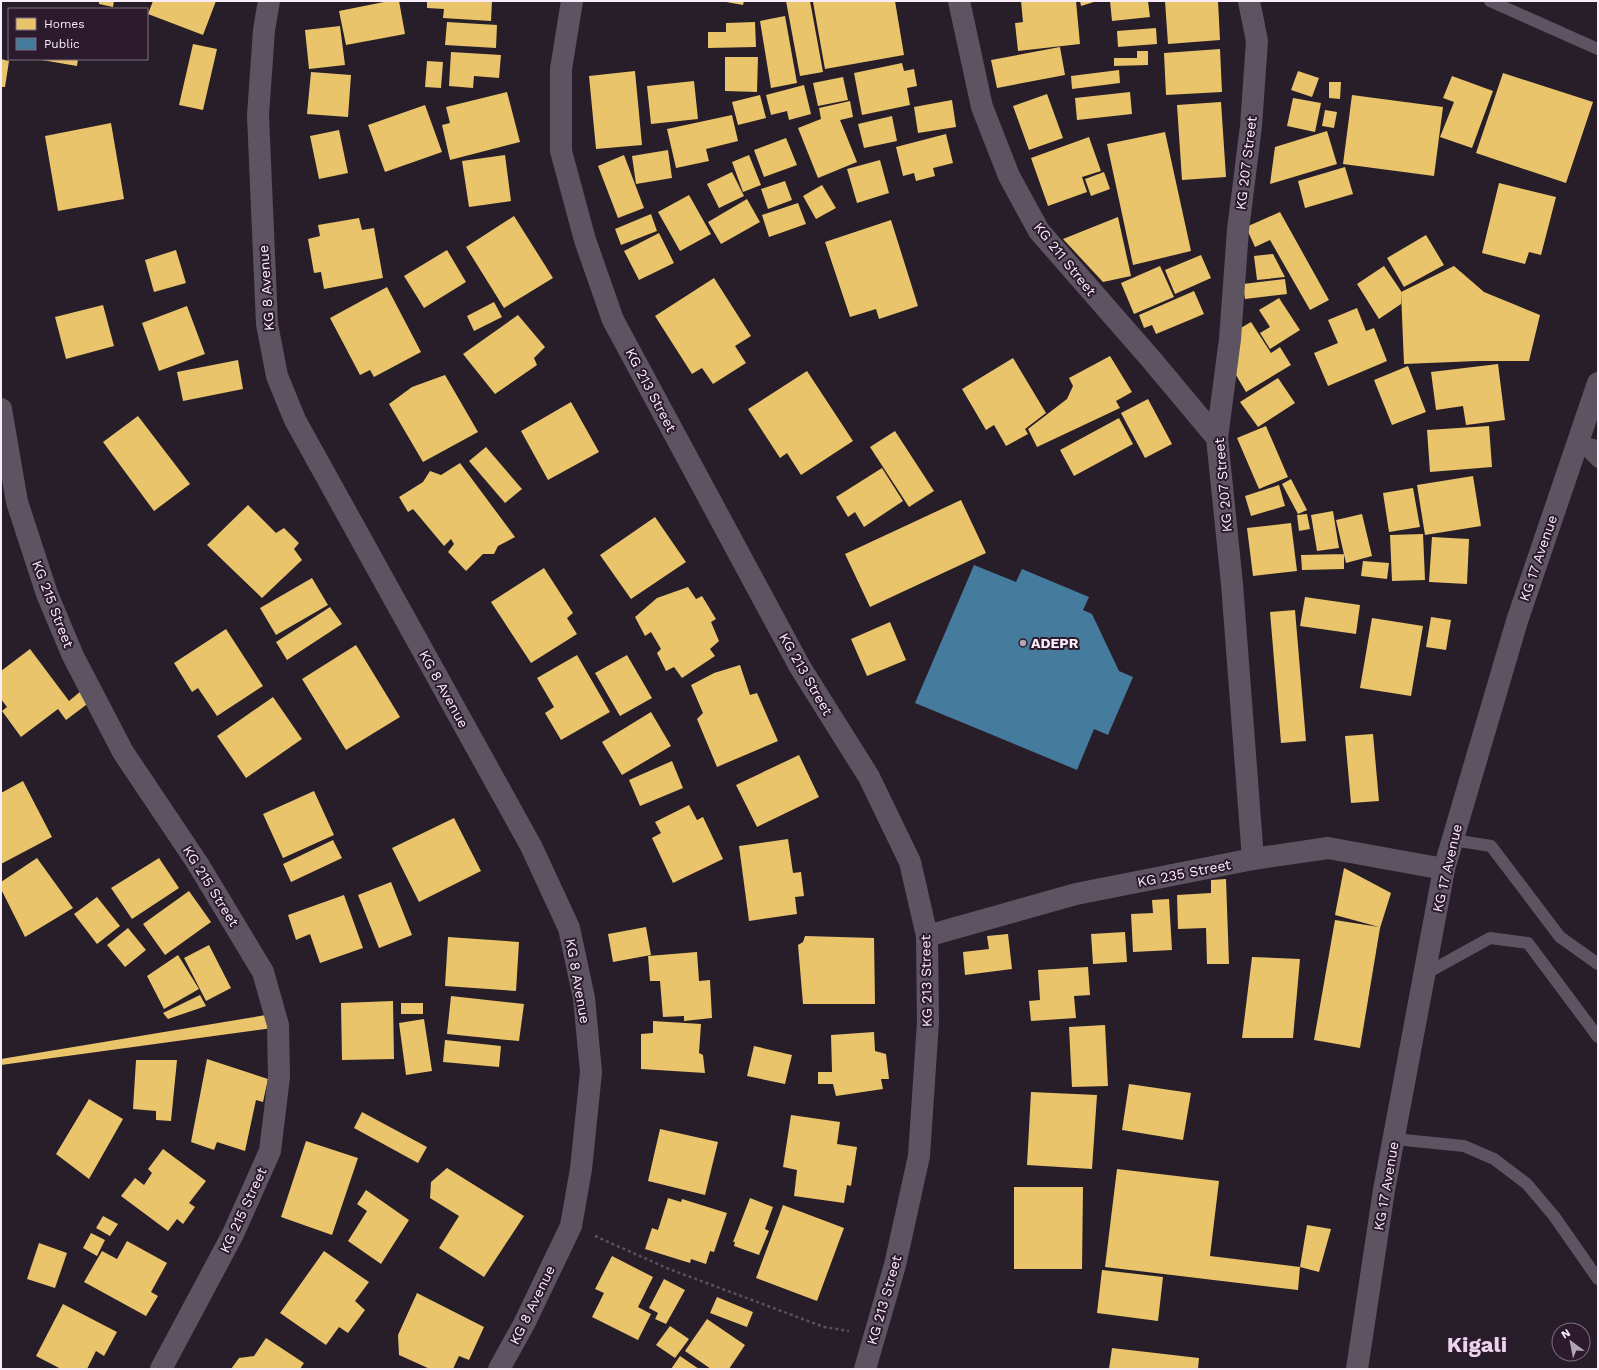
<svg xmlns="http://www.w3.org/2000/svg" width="1599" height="1370" font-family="'Work Sans',sans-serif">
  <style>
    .homes { fill: #e9c46a }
    .public { fill: #457b9d }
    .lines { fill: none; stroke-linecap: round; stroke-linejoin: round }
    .path { stroke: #58505b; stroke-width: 2.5; stroke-dasharray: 3 3; stroke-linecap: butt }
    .service { stroke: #5e5461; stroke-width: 12 }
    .minor { stroke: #5e5461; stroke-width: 22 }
    .tertiary { stroke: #5e5461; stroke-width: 22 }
    .poi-dot { fill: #b0a5b1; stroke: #2c1a2d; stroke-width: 1.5 }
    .labels { text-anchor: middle; stroke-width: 4; stroke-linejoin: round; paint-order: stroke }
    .street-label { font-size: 14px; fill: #faedfa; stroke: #2c1a2d }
    .poi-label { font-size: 14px; font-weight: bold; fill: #faedfa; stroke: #2c1a2d; text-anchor: start }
    .town-label { font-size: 22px; font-weight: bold; fill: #ebd3eb; stroke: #2c1a2d }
  </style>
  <rect width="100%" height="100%" fill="#281e29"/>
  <path class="homes" d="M 99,1 L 114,1 L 113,7 L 99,4 Z
    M 153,1 L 216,1 L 203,35 L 148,14 Z
    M 389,1 L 399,1 L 405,34 L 346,45 L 339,11 Z
    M 427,1 L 492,1 L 491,21 L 443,18 L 444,9 L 427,8 Z
    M 721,1 L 744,1 L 743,5 Z
    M 786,1 L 810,1 L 823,72 L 800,76 Z
    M 818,1 L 895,1 L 904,55 L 825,69 L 813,2 Z
    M 1021,1 L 1076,1 L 1080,44 L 1018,51 L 1015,23 L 1023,22 Z
    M 1080,1 L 1097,1 L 1081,6 Z
    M 1110,1 L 1148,1 L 1150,17 L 1112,21 Z
    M 1165,1 L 1218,1 L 1220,40 L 1168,44 Z
    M 785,16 L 797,83 L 771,88 L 760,21 Z
    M 447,22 L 497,25 L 496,48 L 445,45 Z
    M 755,22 L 756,47 L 708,48 L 708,32 L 726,32 L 726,23 Z
    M 340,26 L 345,65 L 309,69 L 305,30 Z
    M 1156,28 L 1157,44 L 1118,47 L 1117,31 Z
    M 193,44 L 217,49 L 203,110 L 179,105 Z
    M 1060,47 L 1065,75 L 997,88 L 991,60 Z
    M 1220,49 L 1222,92 L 1166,95 L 1164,53 Z
    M 1137,51 L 1148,51 L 1148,65 L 1114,66 L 1114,58 L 1137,58 Z
    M 451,52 L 501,55 L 499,78 L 474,76 L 473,88 L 449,86 Z
    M 725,57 L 758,57 L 757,92 L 725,91 Z
    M 1,59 L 9,61 L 5,87 L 1,87 Z
    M 36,59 L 78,59 L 77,66 Z
    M 427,61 L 443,62 L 441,88 L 425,87 Z
    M 902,63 L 904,71 L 914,69 L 917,86 L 907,88 L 910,105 L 862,115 L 854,73 Z
    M 1119,70 L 1120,83 L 1072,89 L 1071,76 Z
    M 635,71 L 642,145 L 596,149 L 589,76 Z
    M 1298,71 L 1319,78 L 1312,97 L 1291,90 Z
    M 311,72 L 351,75 L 348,117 L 307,114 Z
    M 1503,73 L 1593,102 L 1566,183 L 1476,153 Z
    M 1452,76 L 1493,91 L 1472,148 L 1440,137 L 1454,102 L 1443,98 Z
    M 843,77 L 848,100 L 818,106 L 813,83 Z
    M 694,81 L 698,119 L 651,124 L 647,86 Z
    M 1329,82 L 1341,82 L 1340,99 L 1329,98 Z
    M 804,85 L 811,114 L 789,120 L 787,111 L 771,115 L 766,95 Z
    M 507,92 L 520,142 L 450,160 L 442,125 L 450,123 L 446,107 Z
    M 1130,92 L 1132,114 L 1077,120 L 1075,98 Z
    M 1047,94 L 1063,138 L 1029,150 L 1013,106 Z
    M 760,95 L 766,118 L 738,125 L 732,102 Z
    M 1352,95 L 1443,107 L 1434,176 L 1343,164 Z
    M 1293,98 L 1321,103 L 1315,132 L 1287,126 Z
    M 952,100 L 956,127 L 918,133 L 914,107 Z
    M 850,101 L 853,117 L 840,120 L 857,162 L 818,178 L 798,128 L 821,119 L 819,108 Z
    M 1221,102 L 1226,177 L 1182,180 L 1177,105 Z
    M 425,105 L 442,152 L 385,172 L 368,125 Z
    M 1325,110 L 1337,112 L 1334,128 L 1322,126 Z
    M 732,115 L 738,141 L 706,149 L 709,161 L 676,168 L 667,129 Z
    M 892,116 L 897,141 L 864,148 L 858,124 Z
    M 111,123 L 124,199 L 58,211 L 45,136 Z
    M 339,130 L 348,173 L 319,179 L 310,136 Z
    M 1327,131 L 1337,164 L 1270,184 L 1275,147 Z
    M 1165,132 L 1191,251 L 1133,265 L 1107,144 Z
    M 946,134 L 953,163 L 933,168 L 935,176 L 916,181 L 914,173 L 903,176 L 896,147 Z
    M 1089,137 L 1101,171 L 1082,177 L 1087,192 L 1048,206 L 1031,158 Z
    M 786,138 L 797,165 L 764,177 L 754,150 Z
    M 668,150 L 672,178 L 636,184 L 632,156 Z
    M 505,155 L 511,201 L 469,207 L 462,161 Z
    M 624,155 L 644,208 L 618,218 L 598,166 Z
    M 749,155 L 761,185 L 743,192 L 732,162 Z
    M 880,160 L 889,193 L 857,203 L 847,169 Z
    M 1345,167 L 1353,194 L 1305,208 L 1298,181 Z
    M 732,172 L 744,196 L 719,208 L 707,184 Z
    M 1104,172 L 1110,189 L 1091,196 L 1085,179 Z
    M 785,181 L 792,200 L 768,209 L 761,189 Z
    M 1499,183 L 1556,197 L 1541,255 L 1529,252 L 1525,264 L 1482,253 Z
    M 822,185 L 836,208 L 816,219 L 803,196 Z
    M 689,195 L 711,234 L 680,251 L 658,212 Z
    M 747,199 L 760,222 L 721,244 L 708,222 Z
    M 798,203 L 806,224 L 769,237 L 762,215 Z
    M 1280,212 L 1329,300 L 1310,310 L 1270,240 L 1255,247 L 1246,227 Z
    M 651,214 L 657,231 L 621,245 L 615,229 Z
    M 514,216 L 553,278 L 504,308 L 466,247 Z
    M 1118,217 L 1131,276 L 1103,282 L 1063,239 Z
    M 359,218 L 362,230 L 374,228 L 383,278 L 324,289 L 321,272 L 314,273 L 308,239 L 320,236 L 318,225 Z
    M 891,220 L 918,306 L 879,319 L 876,309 L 850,317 L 825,242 Z
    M 659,233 L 674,263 L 639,280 L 624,251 Z
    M 1426,235 L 1444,265 L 1404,287 L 1387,258 Z
    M 176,250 L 186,283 L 154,292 L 145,260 Z
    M 447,250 L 466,282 L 424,308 L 404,276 Z
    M 1273,254 L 1285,277 L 1257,280 L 1254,256 Z
    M 1201,255 L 1211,278 L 1175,294 L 1165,270 Z
    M 1160,266 L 1174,297 L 1134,314 L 1121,283 Z
    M 1384,266 L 1401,291 L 1401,304 L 1379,319 L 1357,284 Z
    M 1454,266 L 1484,292 L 1540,315 L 1529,361 L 1477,361 L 1404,364 L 1401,292 Z
    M 714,278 L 751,336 L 735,346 L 746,363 L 713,384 L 702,368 L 692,374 L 655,316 Z
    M 1285,279 L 1287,294 L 1245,299 L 1243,284 Z
    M 387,287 L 421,352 L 374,377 L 370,370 L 360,375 L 330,318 Z
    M 1194,291 L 1204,314 L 1156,334 L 1152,325 L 1144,328 L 1139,315 Z
    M 1279,298 L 1300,330 L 1270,349 L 1260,333 L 1270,327 L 1259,310 Z
    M 494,302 L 502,317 L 474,331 L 467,316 Z
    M 103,305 L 114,346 L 66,359 L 55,317 Z
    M 187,306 L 205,354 L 159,371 L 142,323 Z
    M 1357,308 L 1366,331 L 1374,328 L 1387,361 L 1328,386 L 1314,353 L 1338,343 L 1328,320 Z
    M 518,315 L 545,347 L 534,358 L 537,365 L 495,394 L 463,354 Z
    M 1251,322 L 1271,353 L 1280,347 L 1291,365 L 1246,392 L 1236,375 L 1234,332 Z
    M 1110,356 L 1132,392 L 1116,401 L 1120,408 L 1037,447 L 1028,429 L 1067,399 L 1073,386 L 1069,378 Z
    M 1013,358 L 1046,413 L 1025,429 L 1028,434 L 1006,446 L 994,425 L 986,430 L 962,389 Z
    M 238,360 L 243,389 L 183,401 L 177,372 Z
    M 1498,364 L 1505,420 L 1466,425 L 1463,406 L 1436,410 L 1431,372 Z
    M 1408,366 L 1426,412 L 1392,425 L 1374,380 Z
    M 807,371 L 853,441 L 801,475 L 787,453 L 780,458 L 748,409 Z
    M 445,375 L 478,432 L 423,462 L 389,404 L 412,387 Z
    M 1278,378 L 1295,403 L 1258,427 L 1240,402 Z
    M 1148,399 L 1172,444 L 1145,458 L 1121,413 Z
    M 571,402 L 599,452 L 548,480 L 521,431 Z
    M 138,416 L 190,484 L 154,511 L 103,442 Z
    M 1119,418 L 1133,444 L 1074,476 L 1060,450 Z
    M 1266,426 L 1288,477 L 1259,489 L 1237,438 Z
    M 1489,426 L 1492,467 L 1430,472 L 1427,430 Z
    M 895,431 L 934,491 L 909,507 L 870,447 Z
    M 486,447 L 522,489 L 505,503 L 469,461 Z
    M 460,463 L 515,537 L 498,546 L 494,554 L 483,554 L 466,571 L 448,552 L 454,544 L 451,539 L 444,546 L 413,509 L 408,512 L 399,497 L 423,482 L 430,471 L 441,475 Z
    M 882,468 L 903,501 L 864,527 L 855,512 L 848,517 L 836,497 Z
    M 1473,476 L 1481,526 L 1425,535 L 1417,485 Z
    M 1291,479 L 1307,510 L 1298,514 L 1282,484 Z
    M 1279,485 L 1285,506 L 1251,516 L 1245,496 Z
    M 1413,488 L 1420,527 L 1389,532 L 1383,493 Z
    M 961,500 L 986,553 L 870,607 L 845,554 Z
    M 248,505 L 276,533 L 284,528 L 299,543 L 294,549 L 302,560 L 262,598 L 207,545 Z
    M 1333,511 L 1339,548 L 1317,551 L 1311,515 Z
    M 1307,514 L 1310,529 L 1299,531 L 1297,515 Z
    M 1362,514 L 1372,556 L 1346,563 L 1336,520 Z
    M 655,517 L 686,562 L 631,599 L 600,555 Z
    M 1291,523 L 1297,571 L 1253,576 L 1247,528 Z
    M 1423,534 L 1425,580 L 1392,581 L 1390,535 Z
    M 1432,537 L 1469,539 L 1467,584 L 1429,582 Z
    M 1344,554 L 1344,569 L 1302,570 L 1301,555 Z
    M 1363,561 L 1389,563 L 1387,579 L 1361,576 Z
    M 544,568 L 573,613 L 567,618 L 577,634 L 531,663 L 491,602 Z
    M 312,578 L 328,605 L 276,635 L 260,608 Z
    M 688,587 L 696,599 L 702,596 L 716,619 L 711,622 L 719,641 L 710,649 L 715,656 L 682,678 L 674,667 L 666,671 L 657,653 L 661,649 L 651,632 L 645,636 L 635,617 L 657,598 Z
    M 1305,597 L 1360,605 L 1356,634 L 1300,626 Z
    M 330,607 L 342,624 L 287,660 L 276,642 Z
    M 1295,610 L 1306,741 L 1281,743 L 1270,612 Z
    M 1431,617 L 1451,620 L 1446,650 L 1426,647 Z
    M 1372,618 L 1423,626 L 1411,696 L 1360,688 Z
    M 890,622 L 906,660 L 867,676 L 851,639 Z
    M 226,629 L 263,686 L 217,716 L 198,688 L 192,692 L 174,663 Z
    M 356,645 L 400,717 L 346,750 L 302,679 Z
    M 30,649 L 69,701 L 81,691 L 90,702 L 66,720 L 58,709 L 21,737 L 2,711 L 7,707 L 1,699 L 1,671 Z
    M 577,655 L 610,712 L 561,740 L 545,713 L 554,707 L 537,678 Z
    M 627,655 L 652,698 L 620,716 L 595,673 Z
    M 740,665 L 750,695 L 757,693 L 778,741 L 717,767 L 697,719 L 703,713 L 691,685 L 714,673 Z
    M 273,697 L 302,739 L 246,778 L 217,736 Z
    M 651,712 L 671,746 L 622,775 L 602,742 Z
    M 1373,734 L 1379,801 L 1351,803 L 1345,736 Z
    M 799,755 L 819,797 L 757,827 L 736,785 Z
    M 672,761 L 683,788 L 640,806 L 629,780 Z
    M 23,781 L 52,837 L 1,864 L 1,793 Z
    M 314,791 L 334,835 L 283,858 L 263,814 Z
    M 689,805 L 697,820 L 703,817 L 723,859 L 673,883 L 652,838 L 661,833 L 655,822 Z
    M 454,818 L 481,871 L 419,902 L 392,848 Z
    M 788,839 L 793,873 L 801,872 L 804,896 L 795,897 L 797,914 L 749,921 L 739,846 Z
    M 333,840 L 342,858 L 291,882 L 283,864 Z
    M 37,858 L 73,908 L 25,937 L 1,889 L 1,882 Z
    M 159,858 L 179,888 L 132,919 L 111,888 Z
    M 1344,868 L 1391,893 L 1380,928 L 1360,1048 L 1314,1040 L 1335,920 L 1379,927 L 1335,915 Z
    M 1226,879 L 1229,964 L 1207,964 L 1206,928 L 1178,929 L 1177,895 L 1211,893 L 1211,880 Z
    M 391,882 L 412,935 L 379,948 L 358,895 Z
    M 189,891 L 211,922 L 165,955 L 143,924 Z
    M 344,895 L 363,948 L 320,963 L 310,934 L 296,940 L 288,915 Z
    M 97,897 L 120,926 L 97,944 L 74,914 Z
    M 1169,899 L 1172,950 L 1133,952 L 1131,914 L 1153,913 L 1152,900 Z
    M 646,927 L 651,955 L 613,962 L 608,934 Z
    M 128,928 L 146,950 L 125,967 L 107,945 Z
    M 1125,932 L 1127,962 L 1093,964 L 1091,934 Z
    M 1008,934 L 1012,969 L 965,975 L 963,952 L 989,949 L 987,936 Z
    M 805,936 L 874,938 L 875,1004 L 803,1004 L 798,945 L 803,942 Z
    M 448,937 L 519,942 L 516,991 L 445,986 Z
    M 209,945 L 231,988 L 206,1001 L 184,958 Z
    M 697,952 L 699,981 L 710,980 L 712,1018 L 684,1021 L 684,1016 L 663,1017 L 660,981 L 650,981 L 648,956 Z
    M 178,955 L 199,989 L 164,1009 L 147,976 Z
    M 1252,957 L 1300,959 L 1293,1038 L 1242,1038 Z
    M 1088,967 L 1090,995 L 1074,996 L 1076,1018 L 1031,1021 L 1029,1001 L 1040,1000 L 1038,970 Z
    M 200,995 L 206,1006 L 168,1019 L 163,1013 Z
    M 451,996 L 524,1004 L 519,1041 L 447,1034 Z
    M 393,1001 L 394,1059 L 342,1060 L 341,1003 Z
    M 401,1003 L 423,1003 L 423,1014 L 401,1014 Z
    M 266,1015 L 273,1028 L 1,1065 L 1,1059 Z
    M 424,1019 L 432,1071 L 406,1075 L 399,1023 Z
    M 653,1021 L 701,1024 L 699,1053 L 703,1055 L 705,1073 L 641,1069 L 641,1034 L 653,1033 Z
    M 1105,1025 L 1108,1086 L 1072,1087 L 1069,1027 Z
    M 874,1032 L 875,1051 L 886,1054 L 889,1079 L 881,1079 L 883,1089 L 836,1096 L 833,1084 L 818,1084 L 818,1072 L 832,1072 L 831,1035 Z
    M 445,1040 L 501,1046 L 499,1067 L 443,1062 Z
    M 754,1046 L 792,1055 L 785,1084 L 747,1076 Z
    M 207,1059 L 268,1079 L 263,1102 L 256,1100 L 245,1151 L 217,1142 L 214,1150 L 191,1142 Z
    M 136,1060 L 177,1060 L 171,1121 L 156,1120 L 156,1111 L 133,1109 Z
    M 1129,1084 L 1191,1093 L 1183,1140 L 1122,1130 Z
    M 1031,1092 L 1097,1095 L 1092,1169 L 1027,1165 Z
    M 89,1099 L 123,1119 L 89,1179 L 56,1154 Z
    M 362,1112 L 427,1147 L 418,1163 L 354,1128 Z
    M 791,1115 L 840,1122 L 837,1144 L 857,1147 L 851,1186 L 847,1185 L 844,1203 L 794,1196 L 797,1170 L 783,1167 Z
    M 660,1129 L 718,1142 L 705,1195 L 648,1181 Z
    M 306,1141 L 358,1158 L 332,1235 L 281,1217 Z
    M 163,1149 L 206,1181 L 189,1203 L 195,1207 L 183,1224 L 177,1219 L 168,1231 L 121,1196 L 135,1178 L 144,1185 L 152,1173 L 148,1169 Z
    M 447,1168 L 524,1216 L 484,1277 L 439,1248 L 459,1216 L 430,1198 L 431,1182 Z
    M 1117,1169 L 1219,1181 L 1210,1256 L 1300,1267 L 1298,1290 L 1105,1267 Z
    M 1014,1187 L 1083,1187 L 1082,1269 L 1014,1269 Z
    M 366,1190 L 409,1220 L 381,1264 L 348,1241 L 367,1211 L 357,1204 Z
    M 668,1198 L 681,1202 L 682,1199 L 727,1213 L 714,1252 L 710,1251 L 706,1264 L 691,1259 L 690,1263 L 645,1249 L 652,1228 L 658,1230 Z
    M 750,1198 L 773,1207 L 765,1229 L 769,1231 L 759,1255 L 734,1246 L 735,1242 L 733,1242 Z
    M 783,1205 L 844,1228 L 817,1301 L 756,1278 Z
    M 103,1216 L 118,1224 L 110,1236 L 96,1228 Z
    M 1307,1225 L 1331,1229 L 1319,1272 L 1300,1267 Z
    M 91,1233 L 105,1240 L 97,1256 L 83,1248 Z
    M 127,1241 L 167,1263 L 151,1292 L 158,1296 L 146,1316 L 84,1282 L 102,1251 L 117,1259 Z
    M 39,1243 L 67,1253 L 55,1288 L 27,1279 Z
    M 324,1251 L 369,1282 L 355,1301 L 365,1310 L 348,1333 L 339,1327 L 326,1345 L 280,1313 Z
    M 612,1256 L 653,1277 L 638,1307 L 651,1314 L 638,1340 L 592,1317 L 604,1293 L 595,1289 Z
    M 1102,1270 L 1163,1277 L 1158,1321 L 1097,1313 Z
    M 664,1279 L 685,1290 L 666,1324 L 655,1319 L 658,1313 L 649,1308 Z
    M 417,1293 L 484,1327 L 469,1360 L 459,1356 L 453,1369 L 430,1369 L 399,1355 L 398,1335 Z
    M 717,1297 L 753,1312 L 747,1327 L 710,1313 Z
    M 63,1304 L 117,1332 L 104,1356 L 96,1351 L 87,1369 L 61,1369 L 36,1356 Z
    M 707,1319 L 745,1345 L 729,1369 L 711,1369 L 685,1351 Z
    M 670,1326 L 689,1339 L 675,1358 L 656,1345 Z
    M 266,1338 L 304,1363 L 300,1369 L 231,1369 L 239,1358 L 254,1356 Z
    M 1112,1348 L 1199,1358 L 1198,1369 L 1109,1369 Z
    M 680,1356 L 699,1369 L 671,1369 Z"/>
  <path class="public" d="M 974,565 L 1016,582 L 1022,569 L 1089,597 L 1083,610 L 1092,614 L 1119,671 L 1133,677 L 1108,735 L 1094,729 L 1077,770 L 915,703 Z"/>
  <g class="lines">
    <path class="path" d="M 595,1236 L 669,1269 L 824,1327 L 849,1331"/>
    <path class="service" d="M 1490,1 L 1598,49
      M 1578,442 L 1598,462
      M 1578,442 L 1598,446
      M 1453,840 L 1491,846 L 1560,937 L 1598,964
      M 1425,974 L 1490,938 L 1528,943 L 1598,1037
      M 1394,1139 L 1464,1146 L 1494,1159 L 1527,1184 L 1554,1216 L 1598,1279"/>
    <path class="minor" d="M 572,1 L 561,69 L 561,151 L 585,240 L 613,320 L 800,667 L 869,777 L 910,862 L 927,936 L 928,1022 L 919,1156 L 895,1265 L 865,1369
      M 959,1 L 982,107 L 1009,176 L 1039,231 L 1150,358 L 1217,438
      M 1249,1 L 1257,41 L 1251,126 L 1238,230 L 1230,339 L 1217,438 L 1232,584 L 1253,859
      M 1,409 L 17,502 L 47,594 L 73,656 L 123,752 L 198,864 L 263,972 L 278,1025 L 279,1077 L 270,1151 L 233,1234 L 161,1369
      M 927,936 L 1076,894 L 1253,859 L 1328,848 L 1444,869"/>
    <path class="tertiary" d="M 269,1 L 264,30 L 258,115 L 267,324 L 277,376 L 295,420 L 531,846 L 569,928 L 584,998 L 591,1072 L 581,1169 L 571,1226 L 524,1324 L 499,1369
      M 1357,1369 L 1384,1190 L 1444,869 L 1517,621 L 1598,383"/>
  </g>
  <circle class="poi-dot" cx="1023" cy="643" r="4"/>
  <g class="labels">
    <g class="street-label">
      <text transform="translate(1246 163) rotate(-83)" y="5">KG 207 Street</text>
      <text transform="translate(1065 259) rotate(51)" y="5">KG 211 Street</text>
      <text transform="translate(266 288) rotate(-94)" y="5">KG 8 Avenue</text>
      <text transform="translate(651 390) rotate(62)" y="5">KG 213 Street</text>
      <text transform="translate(1223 485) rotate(-95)" y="5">KG 207 Street</text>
      <text transform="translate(1538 558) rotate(-71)" y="5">KG 17 Avenue</text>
      <text transform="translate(53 604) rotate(69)" y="5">KG 215 Street</text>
      <text transform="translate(806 674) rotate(60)" y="5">KG 213 Street</text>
      <text transform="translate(444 689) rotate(61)" y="5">KG 8 Avenue</text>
      <text transform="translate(1447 868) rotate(-77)" y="5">KG 17 Avenue</text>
      <text transform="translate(1184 873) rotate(-11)" y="5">KG 235 Street</text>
      <text transform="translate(211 886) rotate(58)" y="5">KG 215 Street</text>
      <text transform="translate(578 981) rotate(80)" y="5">KG 8 Avenue</text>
      <text transform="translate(926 981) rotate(-91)" y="5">KG 213 Street</text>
      <text transform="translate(1386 1186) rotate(-80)" y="5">KG 17 Avenue</text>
      <text transform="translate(243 1210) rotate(-65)" y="5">KG 215 Street</text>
      <text transform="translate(884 1300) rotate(-74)" y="5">KG 213 Street</text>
      <text transform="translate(532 1305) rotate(-64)" y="5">KG 8 Avenue</text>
    </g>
    <g class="poi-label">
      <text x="1031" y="648">ADEPR</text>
    </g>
    <g class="town-label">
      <text x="1477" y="1352">Kigali</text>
    </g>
  </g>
  <rect width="1599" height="1370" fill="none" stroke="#faedfa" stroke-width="4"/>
  <rect x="8" y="8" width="140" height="52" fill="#2c1a2d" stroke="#7e6e7f"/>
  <rect x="16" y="18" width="20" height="12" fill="#e9c46a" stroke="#7e6e7f"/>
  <text x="44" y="28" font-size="12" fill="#faedfa">Homes</text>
  <rect x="16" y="38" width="20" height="12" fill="#457b9d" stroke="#7e6e7f"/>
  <text x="44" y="48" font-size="12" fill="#faedfa">Public</text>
  <g transform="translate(1571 1342) rotate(328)"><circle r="19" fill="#2c1a2d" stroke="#7e6e7f"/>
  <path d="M0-3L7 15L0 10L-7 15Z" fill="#b0a5b1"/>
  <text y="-6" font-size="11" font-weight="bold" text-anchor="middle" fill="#faedfa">N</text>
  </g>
</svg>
